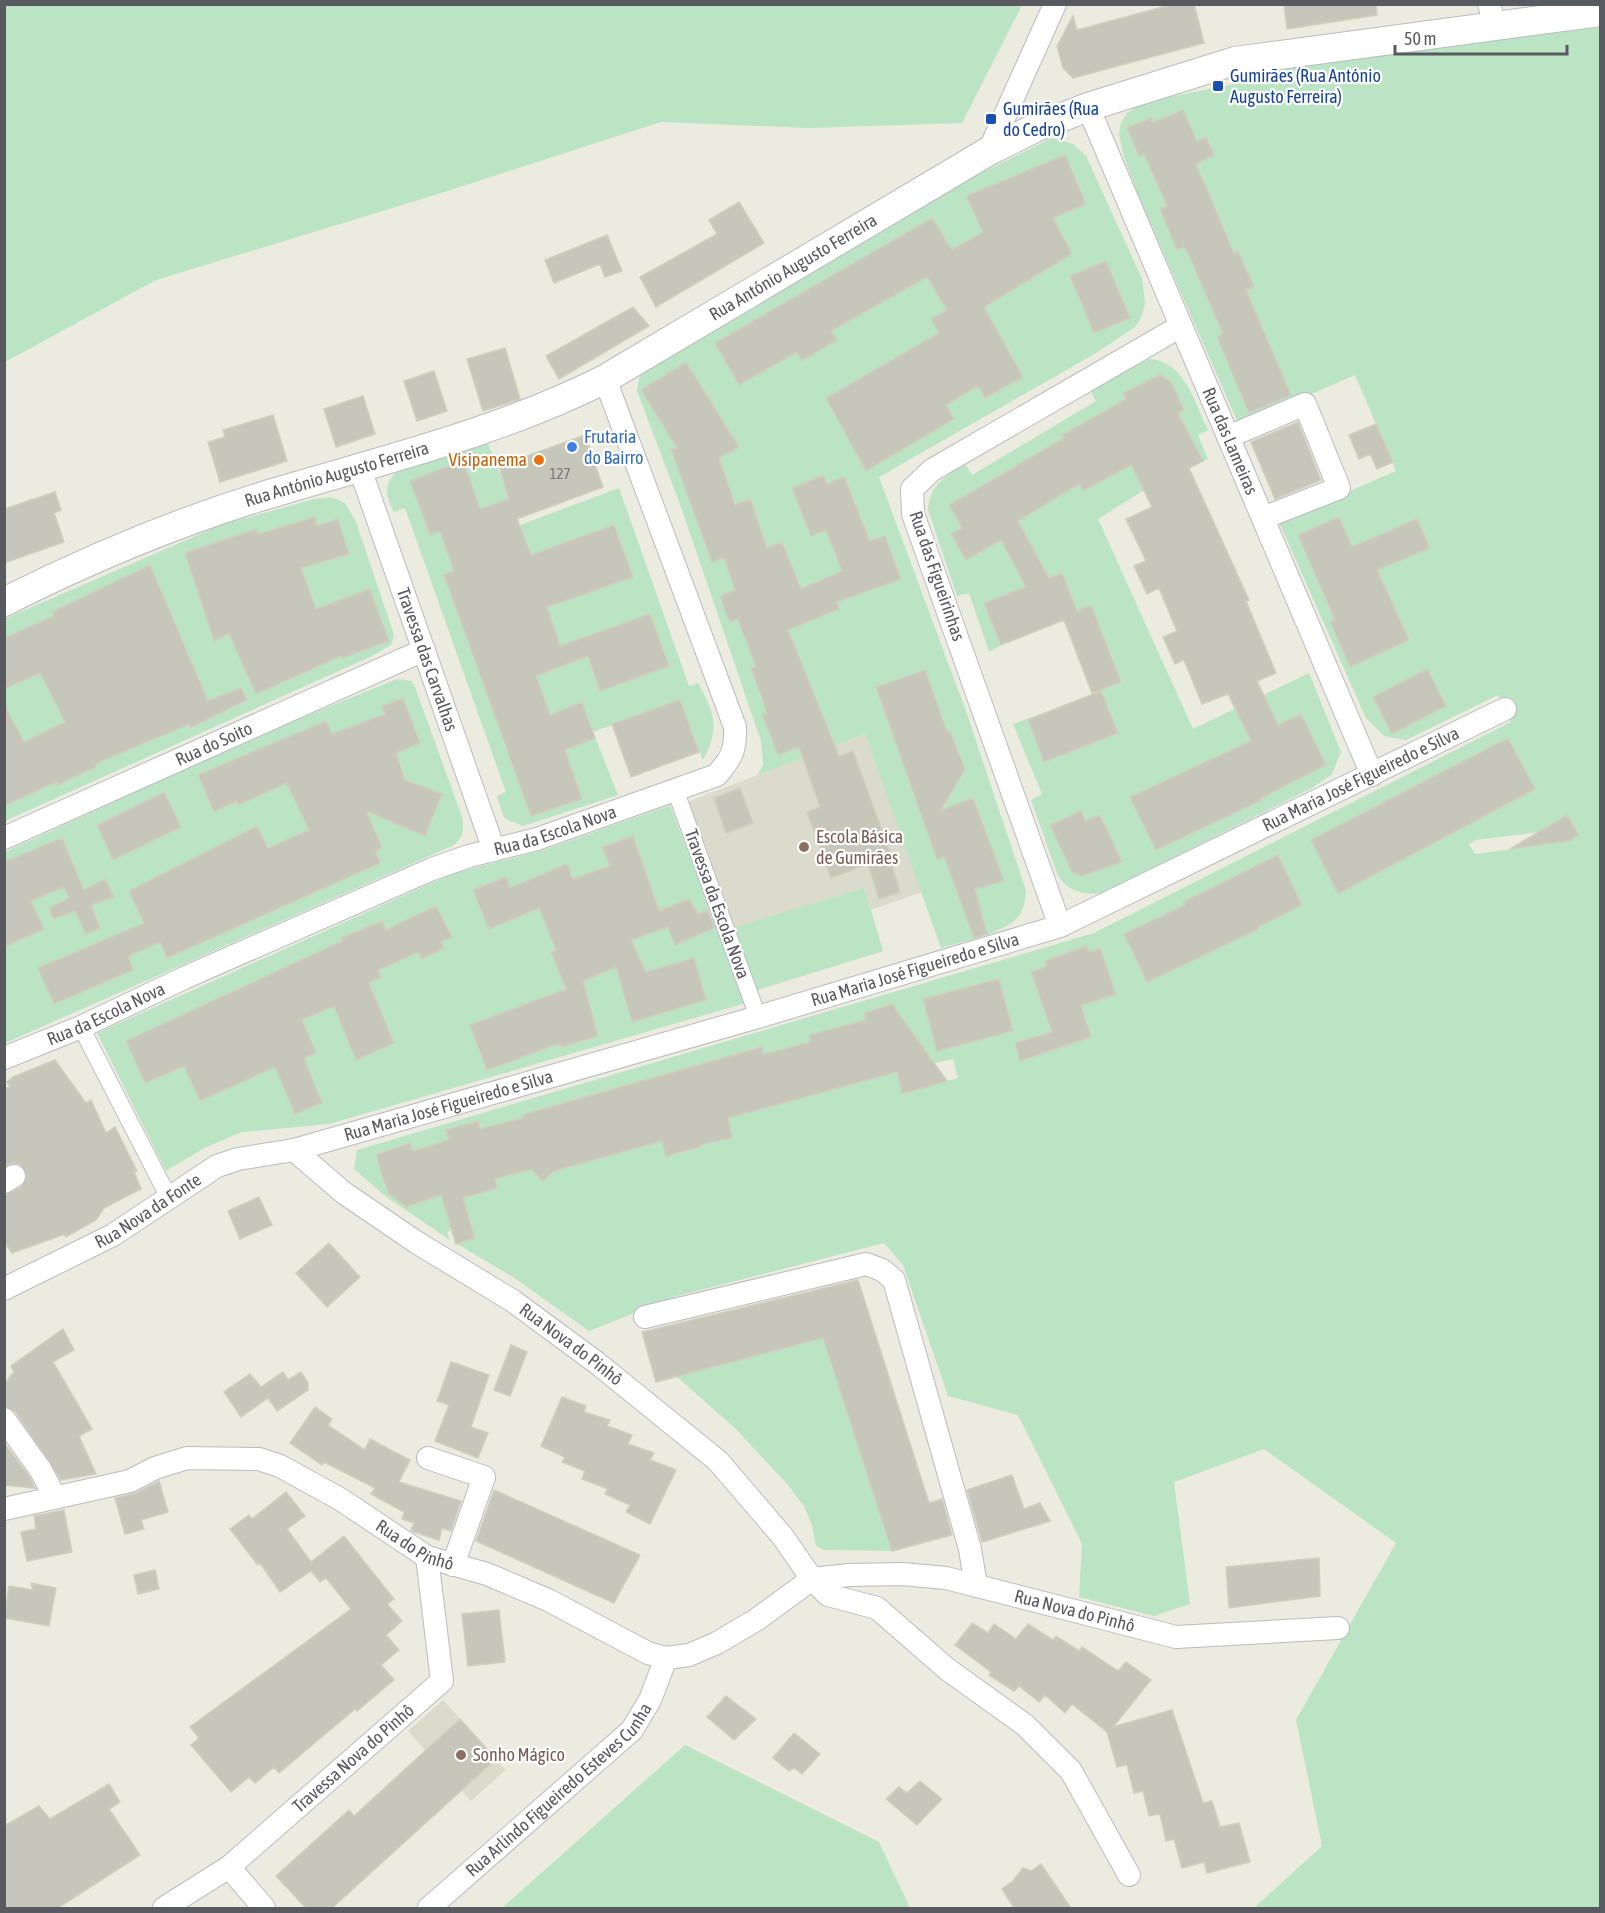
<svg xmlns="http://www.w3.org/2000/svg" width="1605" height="1913" font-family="'Asap Condensed',sans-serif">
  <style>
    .education { fill: #dbdbcd }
    .green { fill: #bbe4c4; fill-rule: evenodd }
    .building { fill: #c6c6bb; stroke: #d0cfbe; stroke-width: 1.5 }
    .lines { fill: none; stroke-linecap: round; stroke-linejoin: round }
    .pedestrian-casing { stroke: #babbc1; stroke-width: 18 }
    .minor-casing { stroke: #babbc1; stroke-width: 24 }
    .tertiary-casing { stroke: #babbc1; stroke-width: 30 }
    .pedestrian { stroke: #fff; stroke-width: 16 }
    .minor { stroke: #fff; stroke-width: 22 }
    .tertiary { stroke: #fff; stroke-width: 28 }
    .transit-dot { fill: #1a4fb4; stroke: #fff; stroke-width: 2 }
    .shop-dot { fill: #3f7fe0; stroke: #fff; stroke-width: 2 }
    .food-dot { fill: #e8710a; stroke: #fff; stroke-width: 2 }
    .education-dot { fill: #8d6e63; stroke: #fff; stroke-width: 2 }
    .labels { text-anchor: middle; stroke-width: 4.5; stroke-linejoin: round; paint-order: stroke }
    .number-label { font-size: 15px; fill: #747577 }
    .transit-label { font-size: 18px; fill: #164399; stroke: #fff; text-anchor: start }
    .street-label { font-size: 18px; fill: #585a60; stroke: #fff }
    .shop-label { font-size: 18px; fill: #366cbe; stroke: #fff; text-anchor: start }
    .food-label { font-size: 18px; fill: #c56008; stroke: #fff; text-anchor: end }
    .education-label { font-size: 18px; fill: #785e54; stroke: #fff; text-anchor: start }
  </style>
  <rect width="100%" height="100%" fill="#ebebdf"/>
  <path class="education" d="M 865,734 L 922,892 L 871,910 L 883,951 L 754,991 L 687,802 Z
    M 443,1700 L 506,1770 L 471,1801 L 408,1731 Z"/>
  <path class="green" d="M 5,4 L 1022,4 L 1022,5 L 962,123 L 810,128 L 661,122 L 435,195 L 156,280 L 5,362 Z
    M 1600,27 L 1600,1908 L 1254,1908 L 1322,1846 L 1296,1720 L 1396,1543 L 1264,1449 L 1174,1482 L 1190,1604 L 1154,1616 L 1079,1597 L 1082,1544 L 1018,1415 L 948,1396 L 903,1265 L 884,1243 L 677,1296 L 589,1331 L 513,1277 L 457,1244 L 475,1238 L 465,1207 L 446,1213 L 452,1230 L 447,1232 L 450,1240 L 385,1196 L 354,1169 L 357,1150 L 1094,933 L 1511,722 L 1498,695 L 1406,740 L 1384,736 L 1366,718 L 1279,522 L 1396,471 L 1355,375 L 1239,425 L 1138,195 L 1124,157 L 1119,134 L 1121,123 L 1127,113 L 1143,102 L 1230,85 L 1246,78 L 1249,69 L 1405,45 ZM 1567,815 L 1579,835 L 1569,841 L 1475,854 L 1469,844 L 1476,840 L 1538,832 ZM 1027,1039 L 1033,1057 L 1021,1061 L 1015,1043 ZM 953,1059 L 958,1078 L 902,1094 L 898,1072 ZM 695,1126 L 700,1147 L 666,1156 L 661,1136 Z
    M 1052,138 L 1073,144 L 1086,156 L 1142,279 L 1145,302 L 1142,316 L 1135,327 L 1096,353 L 879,477 L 967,714 L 1026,891 C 1025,901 1024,911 1017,918 C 1002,934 961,942 941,948 L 865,734 L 758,775 L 763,764 L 761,741 L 681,507 L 637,391 L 640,372 L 943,192 Z
    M 1149,359 C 1185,361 1194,402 1208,430 L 1198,435 L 1208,459 L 1144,490 L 1098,519 L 1193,729 L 1309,673 L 1341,752 L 1332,774 L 1312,788 L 1102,893 C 1082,895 1066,891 1057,873 L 1031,800 L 1042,794 L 1013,724 L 1093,694 L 1064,620 L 1001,645 L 989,652 L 969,593 L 957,596 L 928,510 C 930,484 945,476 966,465 L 972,475 L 1096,401 L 1090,390 Z
    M 488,443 L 520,525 L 619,488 L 689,686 L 698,683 C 715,714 720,728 703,760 L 680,700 L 593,732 L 618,795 L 523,826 L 504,818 L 497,796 L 506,792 L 405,508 L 394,512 C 386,497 383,484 397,472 Z
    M 331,497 L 345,503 L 356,522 L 394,635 L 391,645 L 370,657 L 5,821 L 4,619 L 221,525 L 314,499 Z
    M 397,679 L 412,681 L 415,687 L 462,817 C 464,830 464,836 454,845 L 5,1043 L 5,852 L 262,734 Z
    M 670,805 L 746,1003 L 329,1124 L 242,1132 L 204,1148 L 166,1171 L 97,1033 L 454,873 L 544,850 Z
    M 864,888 L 883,951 L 754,991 L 732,928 Z
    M 823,1338 L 892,1551 L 824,1550 L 816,1546 L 812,1525 L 804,1506 L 787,1484 L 735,1428 L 676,1376 Z
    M 685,1745 L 879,1842 L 910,1908 L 502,1908 Z"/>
  <path class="building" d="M 1174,4 L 1194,4 L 1204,43 L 1073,78 L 1063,68 L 1057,46 L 1073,16 L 1077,30 Z
    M 1284,4 L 1376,4 L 1377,15 L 1287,29 Z
    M 1183,110 L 1197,141 L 1206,137 L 1214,155 L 1196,164 L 1234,253 L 1238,251 L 1254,287 L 1246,290 L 1291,395 L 1249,413 L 1217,337 L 1223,334 L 1188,253 L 1183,247 L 1177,250 L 1160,209 L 1167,206 L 1144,154 L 1139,156 L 1127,128 L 1151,118 L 1153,122 Z
    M 1065,155 L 1086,204 L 1053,218 L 1072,254 L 984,307 L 1023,377 L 985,398 L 978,386 L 946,405 L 954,419 L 866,471 L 826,398 L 939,333 L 931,319 L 947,310 L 927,277 L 831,331 L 837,340 L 802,361 L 797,352 L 739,385 L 715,343 L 932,218 L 952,250 L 983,232 L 966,196 Z
    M 739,202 L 764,243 L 656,307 L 640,277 L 717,234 L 709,220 Z
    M 607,235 L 622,271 L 605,277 L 600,264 L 554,283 L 545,260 Z
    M 1106,261 L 1130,318 L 1094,333 L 1070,276 Z
    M 633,307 L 649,326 L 559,379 L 546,356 Z
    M 505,348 L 520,399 L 483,411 L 467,359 Z
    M 686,362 L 739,447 L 719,458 L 735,505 L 750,499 L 767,548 L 782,542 L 801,589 L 842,571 L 826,530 L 811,536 L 792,488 L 823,475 L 827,484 L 844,477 L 870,541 L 885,536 L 901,579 L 837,602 L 839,609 L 788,630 L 839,756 L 853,751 L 891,855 L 889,856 L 900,892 L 879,899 L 868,864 L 831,878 L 807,812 L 820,807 L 799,747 L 778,755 L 762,714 L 767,713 L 751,668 L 756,667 L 738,619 L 729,622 L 720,596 L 735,590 L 724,558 L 712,562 L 671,450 L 677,448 L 641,390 Z
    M 434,371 L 447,411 L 417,421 L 404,381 Z
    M 1160,375 L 1171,382 L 1184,410 L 1178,413 L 1203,461 L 1189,468 L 1249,600 L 1246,601 L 1276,673 L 1257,681 L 1278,725 L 1301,714 L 1326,765 L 1261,798 L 1262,800 L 1156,850 L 1130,797 L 1251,741 L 1228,694 L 1202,704 L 1184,660 L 1175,664 L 1163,637 L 1177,631 L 1159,588 L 1147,594 L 1134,566 L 1146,561 L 1126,519 L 1152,507 L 1131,465 L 1083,491 L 1079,484 L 1018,521 L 1049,578 L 1062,573 L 1077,611 L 1091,605 L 1121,682 L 1092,693 L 1064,620 L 1001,645 L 984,603 L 1026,587 L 1001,540 L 966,560 L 951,534 L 962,528 L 949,505 L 1064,438 L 1062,435 L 1126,399 L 1123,393 Z
    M 363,396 L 375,434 L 336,447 L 324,409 Z
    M 273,415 L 287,461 L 220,482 L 208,442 L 225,437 L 223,430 Z
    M 1298,422 L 1321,480 L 1275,499 L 1251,442 Z
    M 1376,424 L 1393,462 L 1377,469 L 1370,454 L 1359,459 L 1349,435 Z
    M 585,435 L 603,487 L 517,519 L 531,555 L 614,525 L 633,577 L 547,607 L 560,646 L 650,614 L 669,666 L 600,691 L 588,656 L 536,676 L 550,715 L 582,702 L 595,738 L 565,750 L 582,799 L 531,816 L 444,575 L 454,571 L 440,531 L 430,535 L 410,481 L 459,462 L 461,466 L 465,465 L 480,509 L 509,499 L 499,466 Z
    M 55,492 L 61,510 L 54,513 L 64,542 L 4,563 L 4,509 Z
    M 315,517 L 317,526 L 338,519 L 349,554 L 301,568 L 316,609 L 370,589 L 389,641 L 342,658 L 341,656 L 256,694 L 229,634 L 214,641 L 185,553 L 256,529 L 258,534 Z
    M 1339,517 L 1352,547 L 1417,519 L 1430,548 L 1377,570 L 1409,640 L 1350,667 L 1330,622 L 1335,620 L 1298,535 Z
    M 150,565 L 208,701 L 241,688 L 247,700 L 190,728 L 189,724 L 95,764 L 96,767 L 57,785 L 56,782 L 4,806 L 4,704 L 24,742 L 65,722 L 40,673 L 4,689 L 4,638 L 54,616 L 52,612 Z
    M 1427,669 L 1446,706 L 1392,734 L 1373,697 Z
    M 925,670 L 947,732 L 950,731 L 965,770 L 940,811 L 973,798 L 1004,881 L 975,889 L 987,934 L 974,938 L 944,857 L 937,859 L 876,687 Z
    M 1101,691 L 1118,733 L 1044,762 L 1028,720 Z
    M 403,698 L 420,743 L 396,753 L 405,780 L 442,794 L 425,836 L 366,811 L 382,848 L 375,851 L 380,863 L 167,958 L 160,942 L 128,956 L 133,970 L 54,1004 L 38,968 L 144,923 L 129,891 L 257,826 L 268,848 L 309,830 L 287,783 L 238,805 L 236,801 L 214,812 L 198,775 L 326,721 L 332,734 L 385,714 L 382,706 Z
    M 680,700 L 699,752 L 631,777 L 612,724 Z
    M 1508,738 L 1535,789 L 1338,894 L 1311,840 Z
    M 740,788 L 753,823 L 726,833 L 714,798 Z
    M 164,792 L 181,827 L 113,860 L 97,825 Z
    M 1081,811 L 1085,821 L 1100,815 L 1122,862 L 1082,876 L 1072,872 L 1050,825 Z
    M 1567,815 L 1579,835 L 1569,841 L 1510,849 Z
    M 633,836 L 659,911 L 689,899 L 698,914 L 708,910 L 714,928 L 675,945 L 668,927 L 631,940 L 646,972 L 694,958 L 706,1000 L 632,1022 L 616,967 L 583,981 L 598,1036 L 561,1047 L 560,1043 L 487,1070 L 470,1025 L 566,989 L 551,952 L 556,950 L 539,908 L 489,929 L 473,890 L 506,877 L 510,888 L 567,864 L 573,879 L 610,866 L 602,847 Z
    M 62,838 L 84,890 L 105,879 L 114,897 L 91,905 L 100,928 L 86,934 L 75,911 L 53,919 L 49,908 L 69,898 L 64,887 L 31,901 L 44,929 L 4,947 L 4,862 Z
    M 1278,855 L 1302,905 L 1258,927 L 1259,929 L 1147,982 L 1124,934 L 1185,905 L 1183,902 Z
    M 436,906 L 452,937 L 441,942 L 444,948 L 422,959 L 419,952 L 378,970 L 382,977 L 369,983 L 394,1043 L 356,1060 L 334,1006 L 302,1020 L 316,1053 L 304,1058 L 322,1103 L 295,1114 L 275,1067 L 200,1101 L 184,1066 L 145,1083 L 126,1041 L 342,941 L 341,938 L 382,921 L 386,930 Z
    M 1086,946 L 1089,952 L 1100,948 L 1116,994 L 1081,1006 L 1091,1037 L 1020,1061 L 1015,1043 L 1052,1032 L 1031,972 L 1047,966 L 1045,961 Z
    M 999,979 L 1013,1031 L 937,1051 L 923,999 Z
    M 892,1004 L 947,1081 L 902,1094 L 897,1072 L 728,1118 L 732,1138 L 700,1145 L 700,1147 L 666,1156 L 662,1141 L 554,1171 L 543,1181 L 531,1169 L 495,1179 L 497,1188 L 463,1198 L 475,1238 L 456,1244 L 441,1195 L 406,1207 L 388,1193 L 376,1155 L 410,1143 L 413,1151 L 449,1140 L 446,1130 L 478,1121 L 480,1129 L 523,1118 L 522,1115 L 762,1047 L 764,1054 L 810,1042 L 809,1035 L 866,1020 L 864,1013 Z
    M 55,1060 L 86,1103 L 91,1100 L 106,1133 L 115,1127 L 137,1171 L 134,1172 L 141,1189 L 104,1208 L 96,1220 L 66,1237 L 65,1234 L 12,1253 L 4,1241 L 4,1195 L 21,1187 L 27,1175 L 20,1164 L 13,1163 L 4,1166 L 4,1089 L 10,1087 L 7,1082 L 13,1077 Z
    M 259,1197 L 272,1225 L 240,1239 L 228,1211 Z
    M 329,1243 L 360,1277 L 327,1307 L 296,1273 Z
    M 858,1280 L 929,1503 L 942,1499 L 952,1535 L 892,1551 L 823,1338 L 656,1382 L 642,1332 Z
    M 63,1329 L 74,1350 L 53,1362 L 92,1429 L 79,1436 L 96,1474 L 61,1480 L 15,1411 L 4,1406 L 4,1384 L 14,1372 L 11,1366 Z
    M 511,1345 L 527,1352 L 510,1396 L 494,1390 Z
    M 451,1362 L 489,1375 L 471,1427 L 488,1433 L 478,1458 L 435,1441 L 449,1405 L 437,1401 Z
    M 283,1372 L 288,1380 L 301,1372 L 308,1383 L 308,1390 L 277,1411 L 268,1398 L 241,1417 L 224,1392 L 250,1374 L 261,1387 Z
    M 562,1397 L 586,1406 L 584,1412 L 610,1420 L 607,1426 L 632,1435 L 628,1444 L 654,1453 L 650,1460 L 676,1470 L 650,1524 L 626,1512 L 630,1505 L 605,1494 L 608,1489 L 582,1479 L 585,1471 L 562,1462 L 565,1457 L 541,1446 Z
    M 315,1407 L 332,1419 L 328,1425 L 365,1450 L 370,1439 L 410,1460 L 399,1482 L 461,1501 L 451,1531 L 442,1528 L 439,1540 L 414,1532 L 411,1530 L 414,1523 L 402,1519 L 404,1512 L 371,1494 L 375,1488 L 324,1462 L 322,1465 L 290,1443 Z
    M 4,1443 L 29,1476 L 35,1488 L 4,1485 Z
    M 1012,1475 L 1024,1509 L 1040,1503 L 1050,1521 L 982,1542 L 967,1490 Z
    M 159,1481 L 168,1512 L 141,1520 L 144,1529 L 125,1534 L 115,1498 L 136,1493 Z
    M 494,1490 L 640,1555 L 614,1603 L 476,1541 Z
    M 286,1492 L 305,1516 L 287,1529 L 311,1562 L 344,1536 L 394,1599 L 387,1604 L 402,1621 L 386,1635 L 399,1650 L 381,1665 L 394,1680 L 357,1711 L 355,1709 L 279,1773 L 274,1767 L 255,1783 L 249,1777 L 231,1792 L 191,1745 L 199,1738 L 190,1727 L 351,1609 L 326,1578 L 320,1582 L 311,1571 L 280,1592 L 260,1563 L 258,1565 L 230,1529 L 249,1515 L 252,1519 Z
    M 64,1510 L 72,1552 L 27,1561 L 21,1532 L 36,1529 L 34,1516 Z
    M 1319,1558 L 1320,1596 L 1229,1608 L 1226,1567 Z
    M 155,1570 L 159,1589 L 138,1594 L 134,1575 Z
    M 31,1583 L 56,1588 L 49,1626 L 4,1618 L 9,1586 L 33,1590 Z
    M 499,1610 L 505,1662 L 468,1666 L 462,1614 Z
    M 972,1623 L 988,1633 L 994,1624 L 1016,1639 L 1028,1624 L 1053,1640 L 1056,1636 L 1079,1651 L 1082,1647 L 1118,1671 L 1126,1662 L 1151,1680 L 1113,1727 L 1172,1710 L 1203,1803 L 1212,1801 L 1220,1827 L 1239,1823 L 1250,1862 L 1207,1873 L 1204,1862 L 1182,1868 L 1174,1839 L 1166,1841 L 1160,1814 L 1149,1816 L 1143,1791 L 1134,1793 L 1127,1765 L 1117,1767 L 1107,1732 L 1072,1704 L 1065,1713 L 1045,1695 L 1039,1702 L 1019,1686 L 1014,1691 L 989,1675 L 991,1672 L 955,1645 Z
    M 726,1696 L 756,1719 L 734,1740 L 707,1717 Z
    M 460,1719 L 496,1759 L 332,1908 L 306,1908 L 276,1876 L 349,1810 L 354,1816 Z
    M 794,1733 L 820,1754 L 802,1774 L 794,1768 L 789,1771 L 773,1758 Z
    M 920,1781 L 942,1799 L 917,1825 L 886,1799 L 899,1787 L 907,1793 Z
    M 109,1784 L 120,1802 L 109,1809 L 140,1855 L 58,1908 L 4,1908 L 4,1826 L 39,1806 L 50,1819 Z
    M 1041,1864 L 1071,1908 L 1014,1908 L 1002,1889 L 1013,1881 L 1023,1868 L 1031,1871 Z"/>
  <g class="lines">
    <defs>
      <path id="pedestrian" d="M 676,792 L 758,1017
        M 81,1027 L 169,1198"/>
      <g id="minor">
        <path d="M 1489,4 L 1495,25"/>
        <path id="s1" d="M 1088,107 L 1372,775"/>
        <path d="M 989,151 L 1055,4"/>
        <path d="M 1228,437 L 1305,404 L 1339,488 L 1263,518"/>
        <path id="s2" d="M 360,469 L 494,850"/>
        <path id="s3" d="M 4,838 L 424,650"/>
        <path d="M 1060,926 L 913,514 L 912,489 L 932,470 L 1181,326"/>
        <path id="s4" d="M 4,1058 L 81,1027 L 184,978 L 432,869 L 469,856 L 537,839 L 717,775 C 732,757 736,750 735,727 L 605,379"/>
        <path id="s5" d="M 294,1150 L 344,1193 L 416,1242 L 513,1301 L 597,1363 L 718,1461 L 783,1537 L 812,1579 L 828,1595 L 877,1608 L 947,1669 L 1025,1725 L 1071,1771 L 1129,1875"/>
        <path d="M 4,1182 L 14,1176"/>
        <path id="s6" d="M 4,1289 L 113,1235 L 217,1166 L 238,1159 L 294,1150 L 758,1017 L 1060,926 L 1505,709"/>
        <path d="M 645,1317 L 866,1264 L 882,1270 L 894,1280 L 970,1549 L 976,1586"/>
        <path d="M 4,1419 L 40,1469 L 55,1497"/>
        <path d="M 428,1458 L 484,1477 L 453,1565"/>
        <path id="s7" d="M 4,1509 L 130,1481 L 155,1468 L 187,1458 L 259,1459 L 280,1466 L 340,1499 L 427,1557 L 487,1574 L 548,1600 L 648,1653 L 666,1658 L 689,1655 L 717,1643 L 756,1620 L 812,1579 L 849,1575 L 902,1574 L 946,1578 L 1176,1637 L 1338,1628"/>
        <path d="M 229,1867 L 264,1908"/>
        <path id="s8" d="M 164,1908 L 229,1867 L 442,1681 L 427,1557"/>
        <path id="s9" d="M 429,1908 L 632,1730 L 650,1700 L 666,1658"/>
      </g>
      <g id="tertiary">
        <path id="s10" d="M 4,602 C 93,557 187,518 283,490 C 391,458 504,430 605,379 L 989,151 L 1037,127 L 1088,107 L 1235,61 L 1600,12"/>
      </g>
    </defs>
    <use href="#pedestrian" class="pedestrian-casing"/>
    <use href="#minor" class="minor-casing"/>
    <use href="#tertiary" class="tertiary-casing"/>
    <use href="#pedestrian" class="pedestrian"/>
    <use href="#minor" class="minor"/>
    <use href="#tertiary" class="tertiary"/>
  </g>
  <g class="transit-dot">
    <rect x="1212" y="80" width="12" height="12" rx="3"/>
    <rect x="985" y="113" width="12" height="12" rx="3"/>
  </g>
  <circle class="shop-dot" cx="572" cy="447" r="6"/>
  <circle class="food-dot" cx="539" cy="460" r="6"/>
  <g class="education-dot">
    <circle cx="804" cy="847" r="6"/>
    <circle cx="461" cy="1755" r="6"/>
  </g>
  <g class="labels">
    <g class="number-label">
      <text x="560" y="479">127</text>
    </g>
    <g class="transit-label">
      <text x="1230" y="82">Gumirães (Rua António<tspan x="1230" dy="21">Augusto Ferreira)</tspan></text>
      <text x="1003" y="115">Gumirães (Rua<tspan x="1003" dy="21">do Cedro)</tspan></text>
    </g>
    <g class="street-label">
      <text dy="6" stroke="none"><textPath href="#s10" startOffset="861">Rua António Augusto Ferreira</textPath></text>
      <text dy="6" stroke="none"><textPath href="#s1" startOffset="363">Rua das Lameiras</textPath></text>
      <text dy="6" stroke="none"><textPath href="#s10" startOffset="357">Rua António Augusto Ferreira</textPath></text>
      <text transform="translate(937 576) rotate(71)" y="6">Rua das Figueirinhas</text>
      <text dy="6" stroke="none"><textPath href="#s2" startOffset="202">Travessa das Carvalhas</textPath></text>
      <text dy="6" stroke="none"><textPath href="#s3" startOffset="230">Rua do Soito</textPath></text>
      <text dy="6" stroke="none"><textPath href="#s6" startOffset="1458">Rua Maria José Figueiredo e Silva</textPath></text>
      <text dy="6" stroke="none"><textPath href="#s4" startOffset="597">Rua da Escola Nova</textPath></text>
      <text transform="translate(717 904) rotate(70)" y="6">Travessa da Escola Nova</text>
      <text dy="6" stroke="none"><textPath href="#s6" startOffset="972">Rua Maria José Figueiredo e Silva</textPath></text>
      <text dy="6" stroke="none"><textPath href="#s4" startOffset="111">Rua da Escola Nova</textPath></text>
      <text dy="6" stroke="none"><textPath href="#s6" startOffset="486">Rua Maria José Figueiredo e Silva</textPath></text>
      <text dy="6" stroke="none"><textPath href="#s6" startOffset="164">Rua Nova da Fonte</textPath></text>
      <text dy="6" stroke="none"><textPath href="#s5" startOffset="339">Rua Nova do Pinhô</textPath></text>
      <text dy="6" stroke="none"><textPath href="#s7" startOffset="442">Rua do Pinhô</textPath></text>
      <text dy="6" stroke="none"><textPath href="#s7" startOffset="1154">Rua Nova do Pinhô</textPath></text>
      <text dy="6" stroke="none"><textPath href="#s8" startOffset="242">Travessa Nova do Pinhô</textPath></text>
      <text dy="6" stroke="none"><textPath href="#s9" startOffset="176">Rua Arlindo Figueiredo Esteves Cunha</textPath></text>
    </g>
    <g class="shop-label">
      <text x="584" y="443">Frutaria<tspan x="584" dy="21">do Bairro</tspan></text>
    </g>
    <g class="food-label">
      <text x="527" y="466">Visipanema</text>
    </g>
    <g class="education-label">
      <text x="816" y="843">Escola Básica<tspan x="816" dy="21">de Gumirães</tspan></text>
      <text x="473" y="1761">Sonho Mágico</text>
    </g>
  </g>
  <rect width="1605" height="1913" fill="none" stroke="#585a60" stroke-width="12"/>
  <path d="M1395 45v9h172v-9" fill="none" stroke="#585a60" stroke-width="3"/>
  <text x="1404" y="45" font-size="18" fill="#585a60" stroke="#ffffff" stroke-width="4.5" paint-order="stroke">50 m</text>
</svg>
